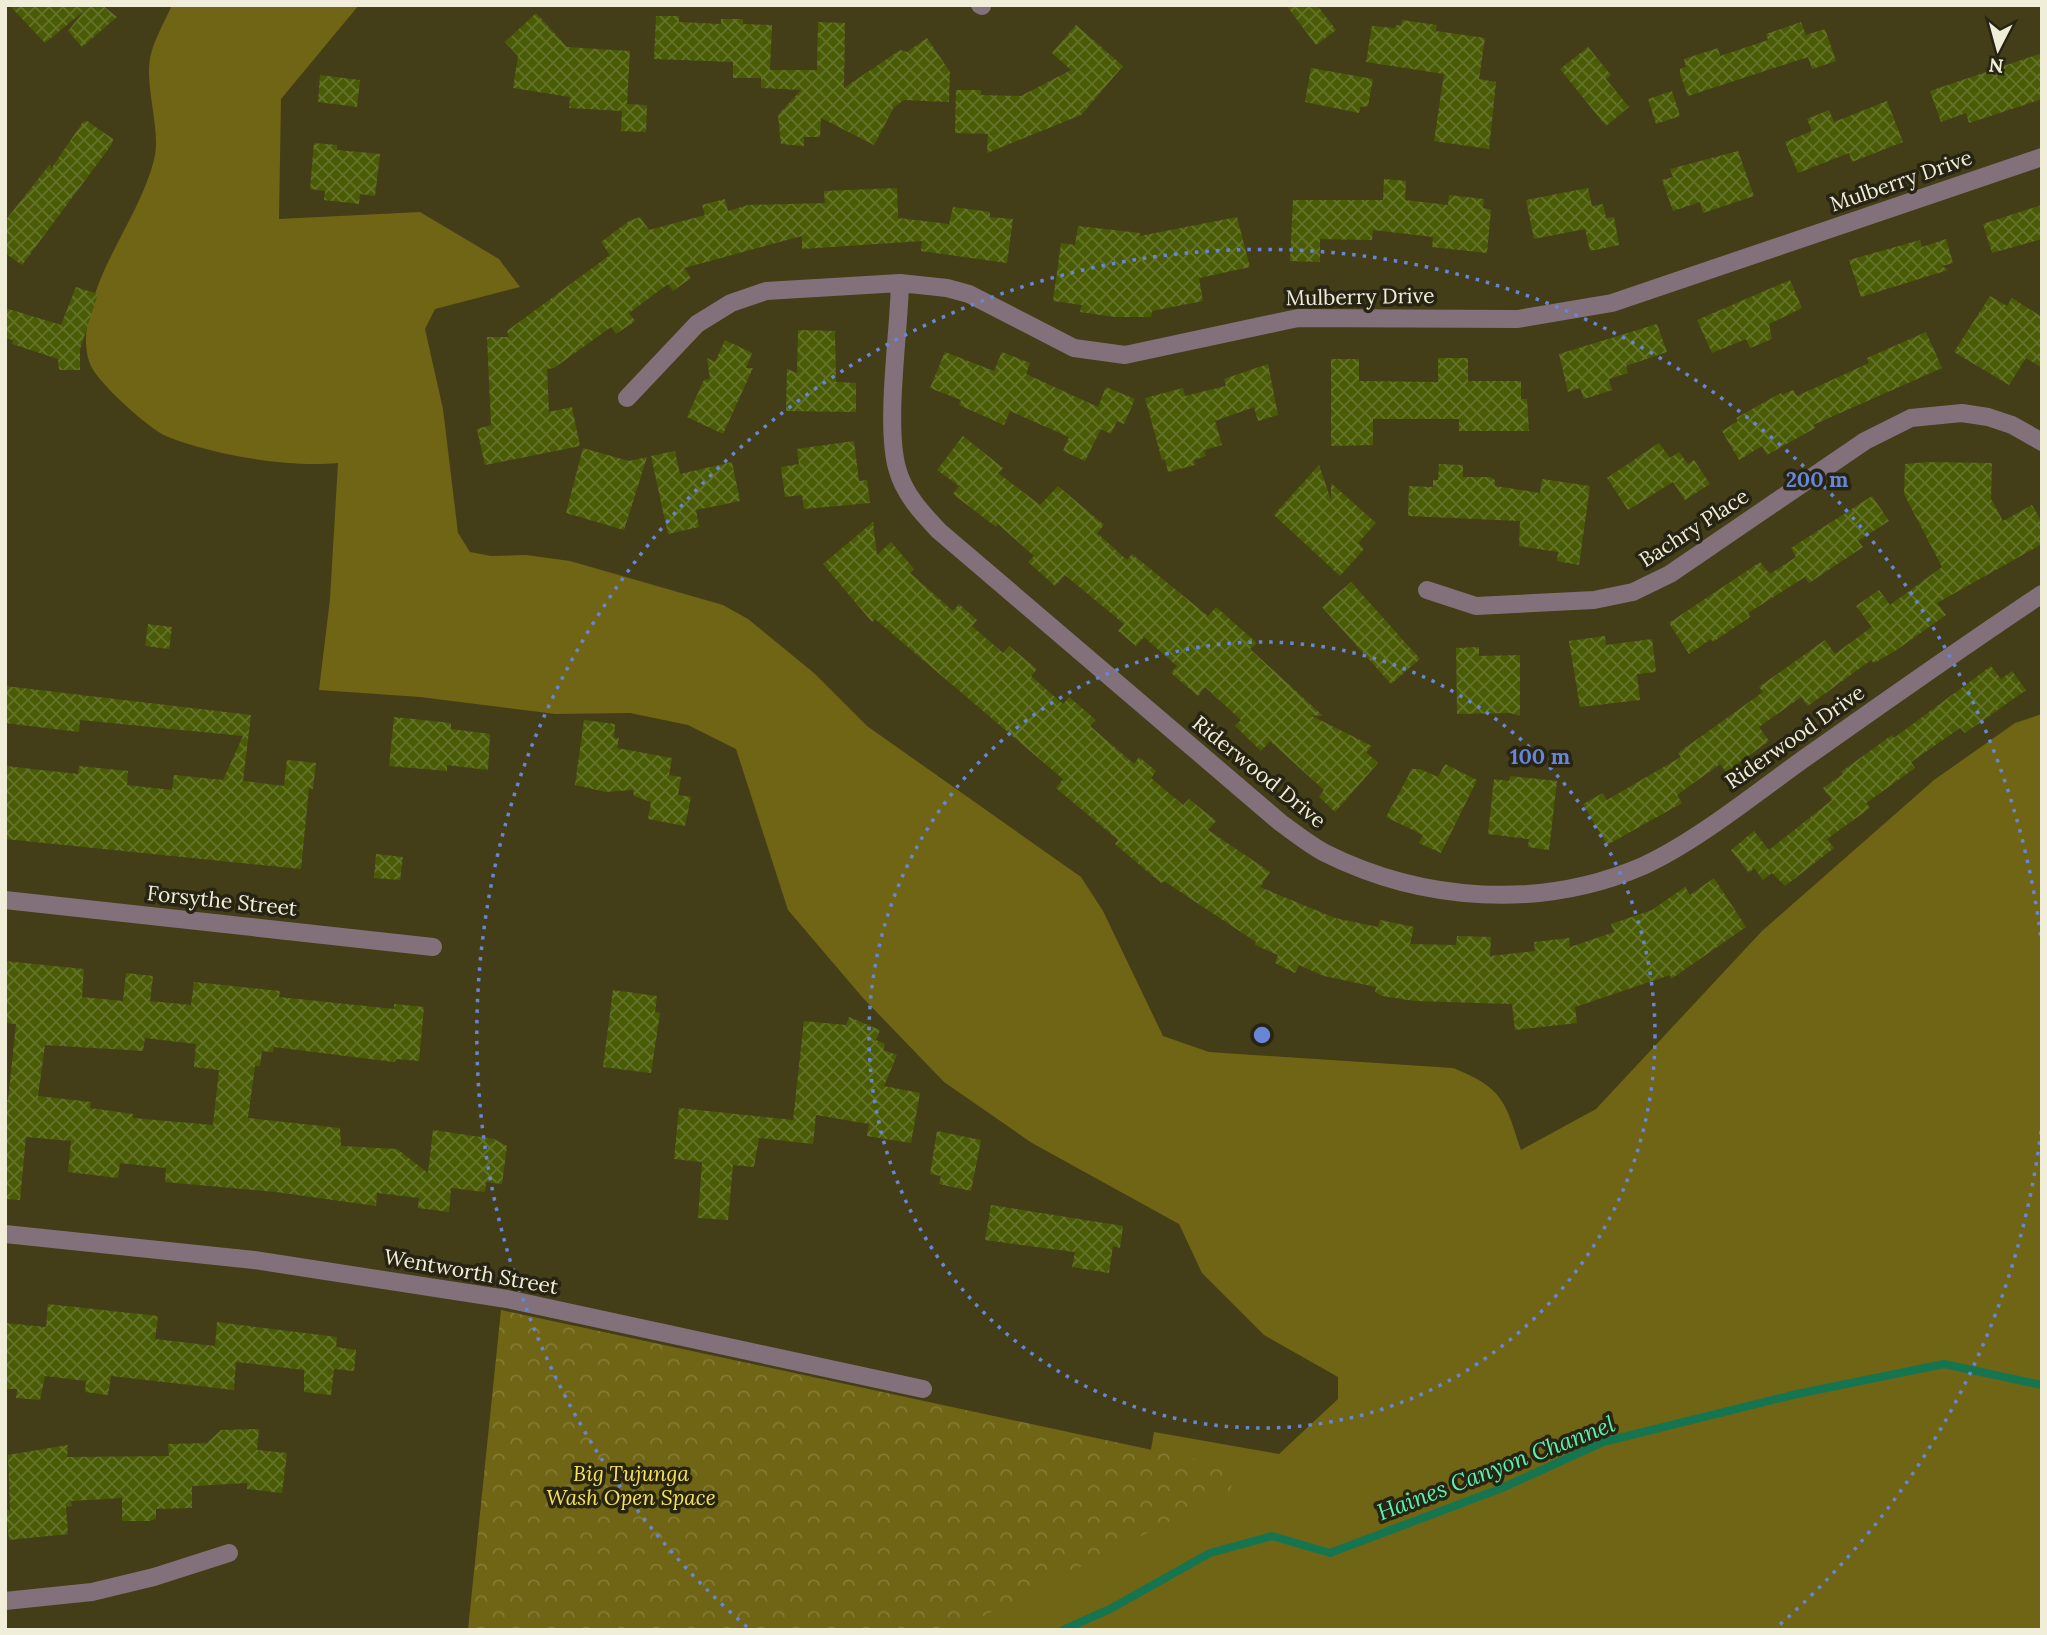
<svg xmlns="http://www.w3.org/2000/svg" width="2047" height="1635" font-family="Lora,serif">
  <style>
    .grass { fill: #6f6514 }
    .park { fill: url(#park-crowns) }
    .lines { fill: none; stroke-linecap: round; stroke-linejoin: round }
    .stream { stroke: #147550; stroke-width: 8 }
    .building { fill: url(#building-cross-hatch); fill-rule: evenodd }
    .minor { stroke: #82717b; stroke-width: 18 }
    .ring { fill: none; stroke: #6786d8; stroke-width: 3.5; stroke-dasharray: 3.5 7 }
    .labels { text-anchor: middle; stroke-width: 7; stroke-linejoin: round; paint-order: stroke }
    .street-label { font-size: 21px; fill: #f0edd8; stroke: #272414 }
    .park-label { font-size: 21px; font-style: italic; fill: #f6e355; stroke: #272414 }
    .water-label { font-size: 23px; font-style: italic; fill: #59f2b1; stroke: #272414 }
    .centre { fill: #6786d8; stroke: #272414; stroke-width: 3.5 }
    .ring-label { font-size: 21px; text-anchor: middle; font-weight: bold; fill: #6786d8; stroke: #272414; stroke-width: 7; stroke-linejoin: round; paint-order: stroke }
  </style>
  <defs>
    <pattern id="park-crowns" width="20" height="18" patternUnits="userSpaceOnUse" patternTransform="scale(1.75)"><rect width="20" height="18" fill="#6f6514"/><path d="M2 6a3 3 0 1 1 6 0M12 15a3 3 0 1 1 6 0" fill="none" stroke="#847b35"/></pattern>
    <pattern id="building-cross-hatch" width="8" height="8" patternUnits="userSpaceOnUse" patternTransform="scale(1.75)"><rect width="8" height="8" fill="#4a5b06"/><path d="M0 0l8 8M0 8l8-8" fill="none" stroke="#64732a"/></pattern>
  </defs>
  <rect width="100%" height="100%" fill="#433e18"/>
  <path class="grass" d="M 172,5 L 359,5 L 281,99 L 279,219 L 420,212 L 499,259 L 520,287 L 435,309 L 425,329 L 443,409 L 458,533 L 470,552 L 491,556 L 526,555 L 570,561 L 723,605 L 748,619 L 814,673 L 867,726 L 1081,877 L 1103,911 L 1163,1036 L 1209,1052 L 1453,1068 C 1503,1088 1505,1101 1521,1150 L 1596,1109 L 1762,931 L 1934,780 L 2015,723 L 2042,714 L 2042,1630 L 483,1630 L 1147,1472 L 1154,1432 L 1279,1454 L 1338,1399 L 1338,1377 L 1264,1335 L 1202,1273 L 1179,1224 L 1032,1143 L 944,1082 L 863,998 L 788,910 L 736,749 L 688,725 L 630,713 L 555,714 L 420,697 L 319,690 L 330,599 L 338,463 C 289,468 212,455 166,436 C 149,429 101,385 92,368 C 84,353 85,332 89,316 C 100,261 140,214 154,160 C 162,129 143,85 151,54 C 155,38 165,21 172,5 Z"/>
  <path class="park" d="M 501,1310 L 1236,1468 L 1237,1471 L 1230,1491 L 956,1630 L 468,1630 Z"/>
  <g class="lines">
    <path class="stream" d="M 1063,1630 L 1110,1609 L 1210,1553 L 1272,1536 L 1330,1553 L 1502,1488 L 1603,1442 L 1797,1394 L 1944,1364 L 2042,1385"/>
  </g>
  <path class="building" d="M 9,5 L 102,5 L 117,17 L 82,47 L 68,31 L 85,10 L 45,43 Z
    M 1286,5 L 1317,5 L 1336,30 L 1316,45 Z
    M 536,13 L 567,47 L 630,51 L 627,104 L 647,105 L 646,132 L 621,131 L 622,111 L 569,108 L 570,97 L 513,88 L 518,56 L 505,42 Z
    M 656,16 L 679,16 L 679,22 L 721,24 L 721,19 L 743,19 L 743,24 L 772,25 L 770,70 L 817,70 L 818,22 L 845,23 L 844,88 L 900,50 L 907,52 L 927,38 L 950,72 L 949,102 L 904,100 L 894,107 L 874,145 L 821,118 L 820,137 L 804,137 L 804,146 L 781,144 L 778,115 L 801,90 L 761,88 L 761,78 L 733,78 L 733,62 L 654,59 Z
    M 1402,20 L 1437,25 L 1436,31 L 1485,38 L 1479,79 L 1496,82 L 1489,149 L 1434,141 L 1444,74 L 1366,62 L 1372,26 L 1395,28 L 1396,25 L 1401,26 Z
    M 1801,22 L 1806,35 L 1825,29 L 1836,61 L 1812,69 L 1808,57 L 1688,96 L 1680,74 L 1680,69 L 1686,67 L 1684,59 L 1718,48 L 1720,56 L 1768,40 L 1766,34 Z
    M 1076,25 L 1123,66 L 1081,115 L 987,153 L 988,134 L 955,133 L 956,90 L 981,90 L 981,95 L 1021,96 L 1071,70 L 1052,53 Z
    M 1588,47 L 1611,75 L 1606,79 L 1629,107 L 1606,126 L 1560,69 Z
    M 2042,53 L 2042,99 L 1969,123 L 1966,113 L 1941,122 L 1930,91 Z
    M 1311,68 L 1373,79 L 1368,106 L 1360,107 L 1359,113 L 1305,102 Z
    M 320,75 L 360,80 L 357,107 L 318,102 Z
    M 1672,91 L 1680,116 L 1656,124 L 1648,99 Z
    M 1887,101 L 1903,142 L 1852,162 L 1849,153 L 1798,173 L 1785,142 L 1812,131 L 1807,119 L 1829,110 L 1834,122 Z
    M 87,121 L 113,139 L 112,144 L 22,265 L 5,253 L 5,221 L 50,164 L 51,169 L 83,122 Z
    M 314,143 L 337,145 L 337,150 L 380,154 L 375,196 L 360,194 L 359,204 L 324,200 L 325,191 L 310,189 Z
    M 1738,151 L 1754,196 L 1703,213 L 1700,202 L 1673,211 L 1662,180 L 1673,177 L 1670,169 Z
    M 1384,179 L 1406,181 L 1405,200 L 1448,205 L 1449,195 L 1484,199 L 1483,208 L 1491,210 L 1487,253 L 1432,247 L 1433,237 L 1373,230 L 1372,240 L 1320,239 L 1320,262 L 1290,261 L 1293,200 L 1383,200 Z
    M 897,188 L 898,218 L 949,224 L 953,207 L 990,212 L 990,217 L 1013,219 L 1007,263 L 921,251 L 922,241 L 802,249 L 802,236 L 684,268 L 691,278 L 673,291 L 668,284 L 629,313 L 635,321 L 616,334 L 611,327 L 554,368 L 547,369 L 549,412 L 572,407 L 580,446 L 485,465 L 477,429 L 491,425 L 487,337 L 509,337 L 507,331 L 610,255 L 601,242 L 629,221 L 640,217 L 649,230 L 705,215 L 702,205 L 725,199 L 728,211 L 748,205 L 825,203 L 824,191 Z
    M 1588,188 L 1592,206 L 1603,204 L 1606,218 L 1614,217 L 1619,245 L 1590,251 L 1585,229 L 1534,239 L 1526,200 Z
    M 2042,205 L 2042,239 L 1992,253 L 1983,224 Z
    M 1237,217 L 1250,267 L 1199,278 L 1203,301 L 1152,311 L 1151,317 L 1115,317 L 1080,312 L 1082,305 L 1053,301 L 1061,243 L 1075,245 L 1078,226 L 1140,233 L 1140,236 Z
    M 1946,239 L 1953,263 L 1942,266 L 1948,270 L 1861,297 L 1849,260 L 1920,240 L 1922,247 Z
    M 1790,280 L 1802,308 L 1769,324 L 1772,339 L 1750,348 L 1746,339 L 1712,353 L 1697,320 Z
    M 76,287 L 98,294 L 80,349 L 80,370 L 59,370 L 58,359 L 12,344 L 13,340 L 5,338 L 5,308 L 61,325 Z
    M 1990,296 L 2007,306 L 2012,298 L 2042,317 L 2042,368 L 2026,358 L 2009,385 L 1954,352 Z
    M 1657,324 L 1667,352 L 1626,366 L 1628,373 L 1609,379 L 1612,390 L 1584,399 L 1580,388 L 1568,392 L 1559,354 Z
    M 798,330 L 835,331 L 836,382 L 856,383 L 856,412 L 786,411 L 787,369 L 797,373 Z
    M 1926,332 L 1942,368 L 1813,425 L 1815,428 L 1767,455 L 1762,446 L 1739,460 L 1722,431 L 1738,421 L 1736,418 L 1781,393 L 1782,395 L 1793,390 L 1797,396 L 1869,363 L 1867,358 Z
    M 725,340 L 752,353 L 746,368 L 753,368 L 723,434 L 687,417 L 704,380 L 710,379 L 707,358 L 715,362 Z
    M 945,352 L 994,371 L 1002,352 L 1030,363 L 1026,374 L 1098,407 L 1106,387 L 1135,399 L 1124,424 L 1117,421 L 1111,434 L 1101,429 L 1085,461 L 1063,451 L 1069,437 L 1010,411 L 1004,425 L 959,405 L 961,400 L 930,388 Z
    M 1438,358 L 1468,358 L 1468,381 L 1521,381 L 1521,399 L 1527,399 L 1529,431 L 1459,431 L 1459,419 L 1373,419 L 1373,445 L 1331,446 L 1331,359 L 1359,359 L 1359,381 L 1438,382 Z
    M 1268,364 L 1278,415 L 1258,421 L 1254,407 L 1215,421 L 1222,445 L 1204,450 L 1206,456 L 1194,460 L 1195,465 L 1168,472 L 1165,459 L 1162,460 L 1145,398 L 1183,388 L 1185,396 L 1226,386 L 1224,379 Z
    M 963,436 L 1003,468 L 998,473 L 1040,505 L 1058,486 L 1104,525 L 1097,533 L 1127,560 L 1132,554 L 1208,616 L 1216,607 L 1257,643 L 1250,649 L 1323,716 L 1310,715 L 1372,746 L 1366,752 L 1378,763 L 1335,812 L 1319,797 L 1324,790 L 1270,741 L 1261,751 L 1235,726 L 1241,720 L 1205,687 L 1198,696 L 1171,673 L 1177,666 L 1144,637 L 1136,646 L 1118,631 L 1124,624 L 1065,575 L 1055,586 L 1028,562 L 1034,556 L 998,524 L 996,527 L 953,494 L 959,486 L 937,470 Z
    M 854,441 L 859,481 L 867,480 L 870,503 L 804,509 L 802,495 L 785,497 L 781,467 L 799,464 L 797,449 Z
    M 1659,443 L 1670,458 L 1679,452 L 1688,464 L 1694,460 L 1710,484 L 1685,500 L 1673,482 L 1628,510 L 1607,478 Z
    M 583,448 L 629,461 L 647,457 L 624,530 L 566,513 Z
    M 675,451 L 680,474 L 732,462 L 740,501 L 696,510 L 699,527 L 668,534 L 651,456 Z
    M 1928,462 L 1992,463 L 1991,499 L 2003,521 L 2032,505 L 2042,522 L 2042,544 L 1937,603 L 1946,615 L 1895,651 L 1874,663 L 1871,660 L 1808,706 L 1801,697 L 1759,727 L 1769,741 L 1726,772 L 1720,764 L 1677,795 L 1682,803 L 1607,845 L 1583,804 L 1603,793 L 1607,800 L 1681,757 L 1678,753 L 1763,692 L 1759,687 L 1825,640 L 1835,654 L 1872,627 L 1856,606 L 1879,590 L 1890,605 L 1942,567 L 1904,494 L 1905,464 Z
    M 1439,464 L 1463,465 L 1463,477 L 1490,477 L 1495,480 L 1495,486 L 1540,493 L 1542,479 L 1590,486 L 1579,565 L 1557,561 L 1558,552 L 1519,546 L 1520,521 L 1408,516 L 1409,486 L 1433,487 L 1433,480 L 1438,480 Z
    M 1319,465 L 1331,500 L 1331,483 L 1376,523 L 1358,543 L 1364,549 L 1340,576 L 1274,515 Z
    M 1872,496 L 1889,521 L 1858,541 L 1863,547 L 1809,583 L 1805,577 L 1748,613 L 1750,617 L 1713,642 L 1711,639 L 1689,654 L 1669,623 L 1760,562 L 1770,574 L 1796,557 L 1791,548 Z
    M 873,522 L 877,555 L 891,542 L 914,569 L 910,573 L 953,611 L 959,604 L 977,620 L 972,626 L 1003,653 L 1009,646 L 1037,669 L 1031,676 L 1063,704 L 1069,697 L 1096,720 L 1090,726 L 1134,764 L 1139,757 L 1156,771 L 1151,778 L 1183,805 L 1189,799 L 1216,821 L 1208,830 L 1270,872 L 1260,887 L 1335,918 L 1378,927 L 1380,920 L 1414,927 L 1410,944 L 1456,945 L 1457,936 L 1491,937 L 1490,956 L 1535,951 L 1534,942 L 1569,938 L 1570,947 L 1614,932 L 1611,924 L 1652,910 L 1685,887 L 1690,895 L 1714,878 L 1746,927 L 1671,979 L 1670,975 L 1575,1007 L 1577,1023 L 1515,1030 L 1512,1004 L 1415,1001 L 1382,996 L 1375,992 L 1376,987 L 1324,976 L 1299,965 L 1295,973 L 1275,963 L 1278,955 L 1255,945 L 1256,942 L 1164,881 L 1161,883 L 1115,844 L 1118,840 L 1056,788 L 1063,779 L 875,619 L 872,622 L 823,564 Z
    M 1351,582 L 1420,659 L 1391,684 L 1322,607 Z
    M 148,624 L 172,627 L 169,649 L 145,646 Z
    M 1605,636 L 1606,645 L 1652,639 L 1656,672 L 1637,674 L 1640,700 L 1580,707 L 1569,641 Z
    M 1479,647 L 1479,656 L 1520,655 L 1520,716 L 1510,713 L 1457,714 L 1456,648 Z
    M 1991,666 L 2001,679 L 2012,671 L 2026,690 L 1965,733 L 1960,728 L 1911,762 L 1915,768 L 1866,803 L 1870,808 L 1827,839 L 1834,848 L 1785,886 L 1772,873 L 1763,880 L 1754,868 L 1749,873 L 1731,850 L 1754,831 L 1769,850 L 1832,800 L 1823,788 L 1843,774 L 1841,772 L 1892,735 L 1894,738 Z
    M 5,686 L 251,715 L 243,781 L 284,786 L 287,760 L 316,763 L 313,789 L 309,788 L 301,869 L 5,839 L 5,766 L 78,774 L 79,766 L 128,771 L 127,785 L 172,790 L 174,775 L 223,780 L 243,736 L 80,720 L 79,732 L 5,723 Z
    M 394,717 L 451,723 L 451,729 L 490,734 L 488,770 L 447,765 L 447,771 L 389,766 Z
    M 584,720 L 615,724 L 614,738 L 619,738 L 617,748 L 672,758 L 669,775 L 681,777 L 678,795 L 691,797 L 685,826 L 648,819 L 651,802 L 634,796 L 633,790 L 606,792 L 575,785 Z
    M 1445,764 L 1477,780 L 1441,853 L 1419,843 L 1423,835 L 1386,817 L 1412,769 L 1420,769 L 1438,777 Z
    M 1510,776 L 1557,781 L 1549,850 L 1528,847 L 1529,839 L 1488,834 L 1494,779 L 1509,781 Z
    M 376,854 L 403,857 L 400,880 L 374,878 Z
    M 5,961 L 84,969 L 82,997 L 123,1001 L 126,973 L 153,976 L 150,1001 L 191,1005 L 194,982 L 280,991 L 279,997 L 394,1009 L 394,1004 L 424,1007 L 419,1061 L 397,1059 L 394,1062 L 274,1047 L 273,1052 L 262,1051 L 260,1066 L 255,1066 L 248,1118 L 340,1128 L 341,1146 L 397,1149 L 428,1173 L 433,1130 L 494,1139 L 507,1146 L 502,1184 L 486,1182 L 485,1192 L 451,1188 L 449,1212 L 418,1208 L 419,1198 L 377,1193 L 376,1206 L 276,1192 L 165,1182 L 166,1168 L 120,1163 L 118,1178 L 68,1172 L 71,1141 L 26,1137 L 20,1200 L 5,1199 L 5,1100 L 8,1100 L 16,1024 L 5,1023 ZM 145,1038 L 196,1044 L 194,1067 L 219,1070 L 213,1125 L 133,1118 L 133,1114 L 90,1108 L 91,1102 L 38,1096 L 45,1045 L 143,1051 Z
    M 613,990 L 657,996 L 655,1012 L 660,1013 L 651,1073 L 603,1067 Z
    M 849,1017 L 880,1030 L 876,1040 L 885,1044 L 883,1050 L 897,1055 L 884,1086 L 920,1093 L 911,1143 L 867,1136 L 869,1124 L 816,1115 L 813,1144 L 759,1138 L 754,1167 L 733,1165 L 728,1220 L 698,1218 L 702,1162 L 674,1159 L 679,1108 L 793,1120 L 804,1021 L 846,1025 Z
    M 937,1131 L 981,1140 L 971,1191 L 939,1184 L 941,1176 L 930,1174 Z
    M 991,1205 L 1123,1226 L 1120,1248 L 1113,1246 L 1109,1273 L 1072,1267 L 1075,1252 L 985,1240 Z
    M 48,1304 L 158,1316 L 155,1339 L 215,1346 L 217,1322 L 337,1337 L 336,1347 L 356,1350 L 354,1371 L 334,1369 L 331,1395 L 304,1392 L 304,1370 L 236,1362 L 234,1390 L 111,1376 L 108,1395 L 85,1392 L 86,1381 L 45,1376 L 40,1400 L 16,1398 L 17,1389 L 5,1389 L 5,1323 L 46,1327 Z
    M 259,1429 L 257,1450 L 287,1453 L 282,1493 L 247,1489 L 247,1483 L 192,1486 L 192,1508 L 156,1509 L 156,1519 L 149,1521 L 122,1521 L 122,1498 L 71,1501 L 72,1506 L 66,1507 L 68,1534 L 9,1540 L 6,1510 L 10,1510 L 8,1455 L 68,1445 L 67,1457 L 169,1456 L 168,1444 L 207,1443 L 221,1430 Z"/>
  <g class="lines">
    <path class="minor" d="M 980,5 L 982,6
      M 900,283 C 899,333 885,423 897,468 C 904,494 921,512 939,531 L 1281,823 C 1295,833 1310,845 1325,853 C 1423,902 1541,910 1643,866 C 1700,840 1763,787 1815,751 C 1890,698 1965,645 2042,594
      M 627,398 L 697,324 L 731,303 L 766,291 L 900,283 L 947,288 L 969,294 L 1074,348 L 1125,355 L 1298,318 L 1518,319 L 1612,303 L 2042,157
      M 1427,590 L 1476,606 L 1594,600 L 1633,592 L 1670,574 L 1865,441 L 1911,418 L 1962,413 L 1988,417 L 2012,425 L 2042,442
      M 5,900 L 433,947
      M 5,1234 L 254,1260 L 507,1299 L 923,1389
      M 5,1601 L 92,1592 L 154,1577 L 229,1553"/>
  </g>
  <g class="ring">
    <circle cx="1262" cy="1035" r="393"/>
    <path d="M2041 1131A785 785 0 0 1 1777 1627M747 1627A785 785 0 1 1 2041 939"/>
  </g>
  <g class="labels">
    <g class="street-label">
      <text transform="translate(1901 181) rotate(-19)" y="7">Mulberry Drive</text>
      <text transform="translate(1360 297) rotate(-1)" y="7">Mulberry Drive</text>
      <text transform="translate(1694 528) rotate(-33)" y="7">Bachry Place</text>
      <text transform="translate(1795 737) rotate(-35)" y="7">Riderwood Drive</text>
      <text transform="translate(1259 772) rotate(39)" y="7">Riderwood Drive</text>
      <text transform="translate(222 901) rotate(6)" y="7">Forsythe Street</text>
      <text transform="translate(471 1272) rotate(10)" y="7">Wentworth Street</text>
    </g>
    <g class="park-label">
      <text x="631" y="1481">Big Tujunga<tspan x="631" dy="24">Wash Open Space</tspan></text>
    </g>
    <g class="water-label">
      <text transform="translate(1496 1468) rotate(-21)" y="8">Haines Canyon Channel</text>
    </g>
  </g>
  <circle cx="1262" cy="1035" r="10" class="centre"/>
  <g class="ring-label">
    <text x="1817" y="487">200 m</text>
    <text x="1540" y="764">100 m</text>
  </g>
  <rect width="2047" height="1635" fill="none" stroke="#f0edd8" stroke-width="14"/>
  <g transform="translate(1998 49) rotate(186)" stroke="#272414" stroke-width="5" paint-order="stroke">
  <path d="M0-5L12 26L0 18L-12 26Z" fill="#f0edd8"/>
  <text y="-10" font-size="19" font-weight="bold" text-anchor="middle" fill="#f0edd8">N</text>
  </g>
</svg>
